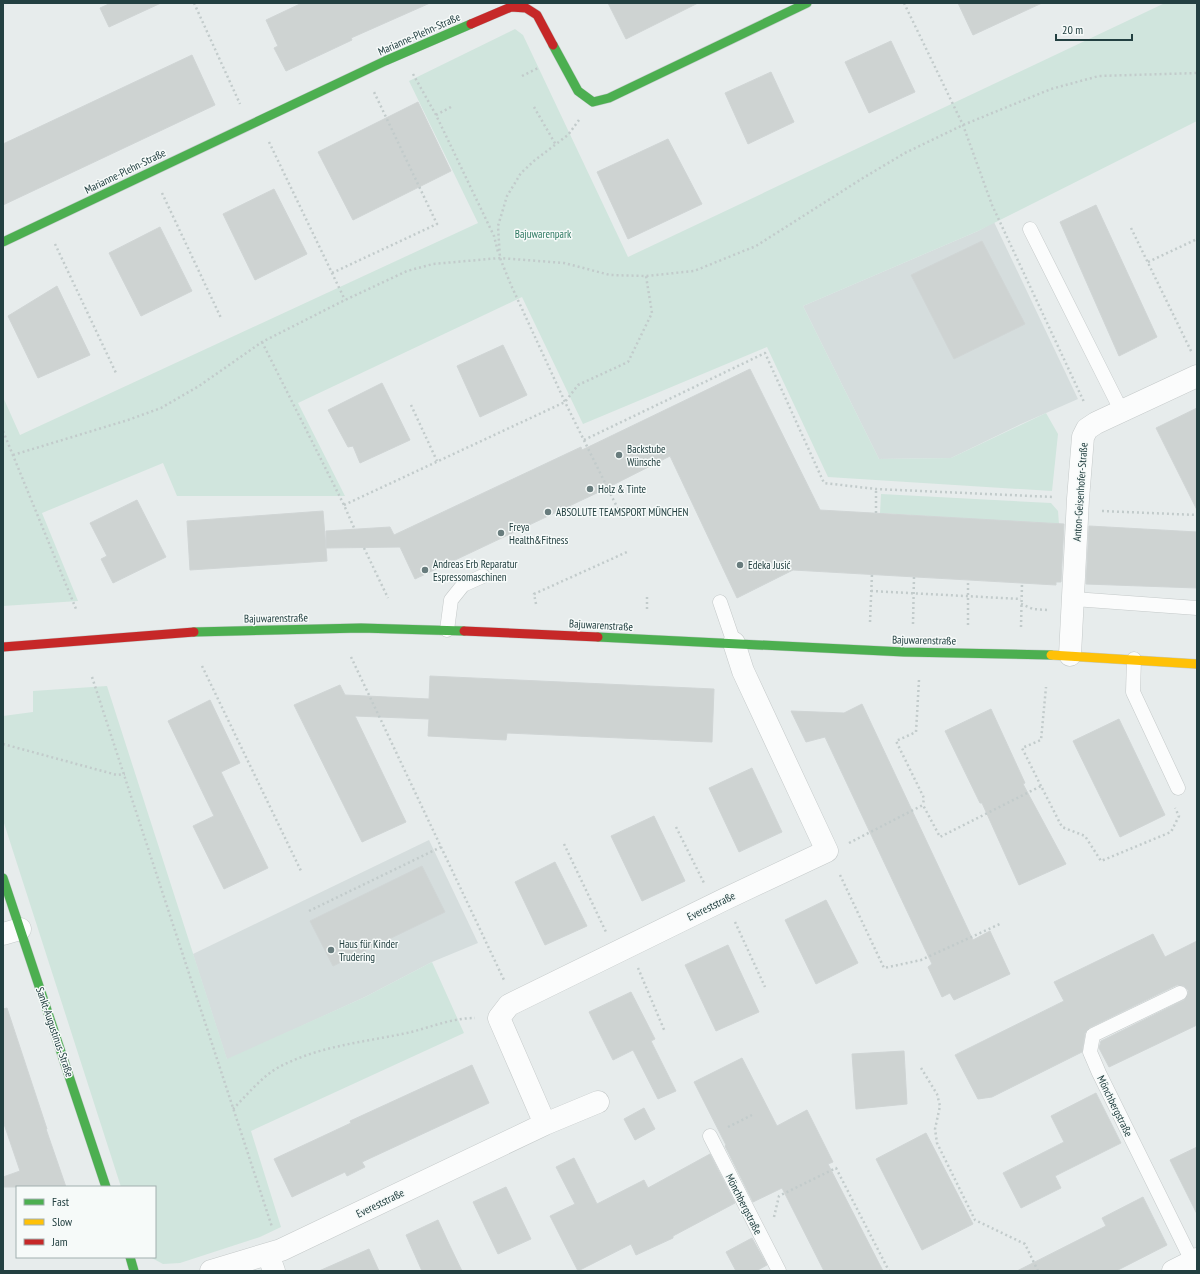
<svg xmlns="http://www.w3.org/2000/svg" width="1200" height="1274" font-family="'PT Sans Narrow',sans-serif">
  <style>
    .built { fill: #d5dddd }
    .green { fill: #d0e5dd }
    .building { fill: #ced3d2; stroke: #d0d5d5 }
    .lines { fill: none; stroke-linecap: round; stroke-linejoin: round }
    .lane-casing { stroke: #c4c9c9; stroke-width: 15 }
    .street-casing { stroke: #c4c9c9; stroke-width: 23 }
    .fast-casing { stroke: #c2cac9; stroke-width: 10 }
    .slow-casing { stroke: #c2cac9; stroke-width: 10 }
    .jam-casing { stroke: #c2cac9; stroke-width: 10 }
    .path { stroke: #c2cbcb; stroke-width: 2.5; stroke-dasharray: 2 3; stroke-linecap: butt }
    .lane { stroke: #fbfcfc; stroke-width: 14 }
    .street { stroke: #fbfcfc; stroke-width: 22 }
    .fast { stroke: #4caf50; stroke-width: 9 }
    .slow { stroke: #ffc107; stroke-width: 9 }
    .jam { stroke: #c62828; stroke-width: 9 }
    .poi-dot { fill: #687c7d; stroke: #f6faf9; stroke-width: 1.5 }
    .labels { text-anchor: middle; stroke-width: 3; stroke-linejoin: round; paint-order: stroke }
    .street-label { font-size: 11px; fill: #234041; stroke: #f6faf9 }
    .park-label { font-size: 11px; fill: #2d7861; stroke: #f6faf9 }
    .poi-label { font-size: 11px; fill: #234041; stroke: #f6faf9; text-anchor: start }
  </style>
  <rect width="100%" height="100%" fill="#e7ecec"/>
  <path class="built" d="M 994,222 L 1078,399 L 1021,424 L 951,458 L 879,459 L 803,306 L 978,231 Z
    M 429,840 L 478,943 L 432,962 L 365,997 L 227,1060 L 193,954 Z"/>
  <path class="green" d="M 1165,3 L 1197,3 L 1197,121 L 978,231 L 803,306 L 879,459 L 951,458 L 1046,413 L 1058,434 L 1052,491 L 828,477 L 767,347 L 583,424 L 522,297 L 298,403 L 345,496 L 177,496 L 163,463 L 42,513 L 78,601 L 3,606 L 3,397 L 20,435 L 478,223 L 409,81 L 515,29 L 523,35 L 628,257 Z
    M 881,494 L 1051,503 L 1058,511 L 1059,524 L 880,513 Z
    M 107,686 L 227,1059 L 365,997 L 432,962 L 464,1033 L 251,1131 L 281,1227 L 260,1237 L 180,1263 L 163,1264 L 150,1257 L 155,1257 L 155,1187 L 121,1187 L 3,820 L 3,716 L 33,712 L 33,691 Z"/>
  <path class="building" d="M 111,3 L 161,3 L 109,27 L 100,8 Z
    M 302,3 L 430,3 L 351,38 L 352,40 L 286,71 L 274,48 L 278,46 L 266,20 Z
    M 608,3 L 698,3 L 626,39 Z
    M 958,3 L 1042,3 L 973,35 Z
    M 891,41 L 915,92 L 869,113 L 845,62 Z
    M 192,55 L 215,105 L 3,205 L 3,144 Z
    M 771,72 L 794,122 L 748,144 L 725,93 Z
    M 418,102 L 451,171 L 353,220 L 318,152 Z
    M 668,139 L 702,204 L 628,239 L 597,172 Z
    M 274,189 L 307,254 L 255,280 L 223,214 Z
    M 1096,205 L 1157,337 L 1119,356 L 1060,222 Z
    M 160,227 L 192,291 L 141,316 L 109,253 Z
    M 982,241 L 1025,324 L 954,359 L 911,275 Z
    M 57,286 L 90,355 L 38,378 L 8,316 Z
    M 503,345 L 527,395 L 480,417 L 457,366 Z
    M 750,369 L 820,510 L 1064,524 L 1061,582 L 1056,582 L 1056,585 L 793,570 L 737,598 L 670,456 L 601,491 L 415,579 L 400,547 L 326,548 L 326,531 L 390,527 L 394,535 L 581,447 L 582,450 Z
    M 382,383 L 410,440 L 360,463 L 353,446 L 348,447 L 328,410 Z
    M 1197,408 L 1197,510 L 1156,428 Z
    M 137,500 L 166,557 L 113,583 L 101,559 L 107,556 L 90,523 Z
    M 323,511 L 327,561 L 190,570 L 187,521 Z
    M 1089,526 L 1197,532 L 1197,588 L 1086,584 Z
    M 430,676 L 714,689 L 712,742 L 507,733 L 506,740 L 428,736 L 429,719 L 355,716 L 406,822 L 362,842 L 294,705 L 340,685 L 345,695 L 429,699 Z
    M 210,700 L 240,763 L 221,772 L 268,868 L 224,889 L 193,826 L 214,816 L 168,721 Z
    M 862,704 L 973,940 L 990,931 L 1010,974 L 954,1000 L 950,993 L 942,997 L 928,967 L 932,964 L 825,737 L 806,742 L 791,711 L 844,713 Z
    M 991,709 L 1025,783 L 1023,784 L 1066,864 L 1019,885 L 982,803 L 980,803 L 945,731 Z
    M 1119,719 L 1165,815 L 1120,837 L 1073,741 Z
    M 752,768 L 782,832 L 739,852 L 709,788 Z
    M 654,816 L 685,881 L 642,901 L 611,836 Z
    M 555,862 L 587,926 L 545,945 L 515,882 Z
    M 422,866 L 445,912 L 333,966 L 310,921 Z
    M 826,900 L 858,963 L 816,984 L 785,920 Z
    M 1153,934 L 1165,957 L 1197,941 L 1197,1025 L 1109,1067 L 1099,1048 L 1101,1041 L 1184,1000 L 1188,994 L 1188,990 L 1184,986 L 1177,985 L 1089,1028 L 1085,1033 L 1082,1052 L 992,1097 L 978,1099 L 955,1055 L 1064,1001 L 1054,982 Z
    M 728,945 L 759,1012 L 716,1031 L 685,965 Z
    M 631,992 L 655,1039 L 651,1041 L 676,1091 L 658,1099 L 633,1050 L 613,1060 L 589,1012 Z
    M 7,1008 L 47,1129 L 46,1129 L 66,1187 L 3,1187 L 3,1177 L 20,1171 L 3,1121 L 3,1009 Z
    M 904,1051 L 907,1104 L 856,1109 L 852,1054 Z
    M 742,1058 L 777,1126 L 807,1110 L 833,1162 L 828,1164 L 883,1271 L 824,1271 L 782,1188 L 753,1202 L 725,1146 L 726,1145 L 694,1082 Z
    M 472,1065 L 489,1103 L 362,1162 L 365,1167 L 347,1176 L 345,1172 L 292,1197 L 274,1159 L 351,1123 L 350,1121 Z
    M 1096,1093 L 1121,1143 L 1055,1176 L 1061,1188 L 1021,1208 L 1003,1173 L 1064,1142 L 1051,1116 Z
    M 644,1108 L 655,1129 L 635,1140 L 624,1119 Z
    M 926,1133 L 973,1224 L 922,1250 L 876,1159 Z
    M 1197,1147 L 1197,1214 L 1170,1160 Z
    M 710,1154 L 735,1203 L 673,1236 L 673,1238 L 636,1255 L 631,1244 L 578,1271 L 550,1216 L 575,1204 L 556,1167 L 574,1158 L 597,1204 L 644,1180 L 648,1188 Z
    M 506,1187 L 531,1239 L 498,1254 L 473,1202 Z
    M 1143,1197 L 1167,1245 L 1116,1271 L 1017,1271 L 1106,1226 L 1102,1218 Z
    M 438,1220 L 449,1244 L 462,1271 L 422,1271 L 406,1235 Z
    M 752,1238 L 767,1265 L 756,1271 L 736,1271 L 726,1252 Z
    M 369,1249 L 379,1271 L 319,1271 Z"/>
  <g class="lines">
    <defs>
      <path id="lane" d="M 1030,229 L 1121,410
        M 1074,599 L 1197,608
        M 720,602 L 734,643
        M 447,630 L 451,600 L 463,585 L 483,576
        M 1134,659 L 1133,692 L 1178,788
        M 1180,993 L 1093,1035 L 1090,1052 L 1099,1073 L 1192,1261
        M 710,1136 L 779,1271"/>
      <path id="street" d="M 1070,655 L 1078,499 L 1083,437 L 1087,429 L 1096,423 L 1197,376
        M 3,934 L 20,929
        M 545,1124 L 499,1018 L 509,1005 L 725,899 L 827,851 L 743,671 L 734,643
        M 268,1254 L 274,1271
        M 211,1271 L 281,1250 L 545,1124 L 598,1102
        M 1173,1271 L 1197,1259"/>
      <path id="fast" d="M 553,45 L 578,91 L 593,102 L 609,98 L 807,3
        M 3,242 L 385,61 L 471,24
        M 194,632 L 361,628 L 464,631
        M 598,637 L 904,652 L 1051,655
        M 3,878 L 106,1187
        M 130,1257 L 134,1271"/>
      <path id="slow" d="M 1051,655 L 1197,664"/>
      <path id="jam" d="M 471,24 L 511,7 L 526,8 L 537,15 L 553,45
        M 464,631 L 598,637
        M 3,647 L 194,632"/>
    </defs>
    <use href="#lane" class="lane-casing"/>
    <use href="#street" class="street-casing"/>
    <use href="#fast" class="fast-casing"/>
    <use href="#slow" class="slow-casing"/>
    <use href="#jam" class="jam-casing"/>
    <path class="path" d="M 194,3 L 240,104
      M 904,3 L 963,125 L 992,205 L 1084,402
      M 413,74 L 436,115 L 494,236 L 498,252
      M 522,76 L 538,68
      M 534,107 L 556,145
      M 436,115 L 451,107
      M 579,120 L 568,135 L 535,160 L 521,173 L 507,196 L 498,226 L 500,258 L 511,285 L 565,402 L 620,513
      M 269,142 L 345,300
      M 162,193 L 221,318
      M 1131,228 L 1192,353
      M 55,244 L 116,373
      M 1148,262 L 1197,239
      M 332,273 L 437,224 L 374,92
      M 262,342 L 344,505 L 355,530
      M 411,405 L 437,461
      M 3,431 L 76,609
      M 584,440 L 765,353 L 824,483 L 876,489 L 1054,497
      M 13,455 L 128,420 L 161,408 L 199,386 L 262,342 L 345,300 L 407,271 L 433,264 L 500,258 L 564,263 L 610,275 L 646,276 L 694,271 L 756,246 L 863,178 L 905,153 L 963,125 L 1051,89 L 1099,76 L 1197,73
      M 344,505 L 565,402 L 578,385 L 628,362 L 652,313 L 646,276
      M 1102,511 L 1197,515
      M 876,513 L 876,489
      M 364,548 L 388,598
      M 871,591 L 1021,599
      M 536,604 L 534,594 L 627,552
      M 1021,604 L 1033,609 L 1047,610
      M 647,609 L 647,596
      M 870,622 L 872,574
      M 913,624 L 914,577
      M 968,625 L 968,580
      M 1021,627 L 1022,583
      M 351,657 L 504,980
      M 202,666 L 302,873
      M 92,677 L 272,1227
      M 919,680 L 916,732 L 896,741 L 924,798 L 923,805
      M 3,744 L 117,775 L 125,774
      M 1041,786 L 1022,748 L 1041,740 L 1046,687
      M 676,827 L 704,883
      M 849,843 L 923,805 L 940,837 L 1041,786 L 1062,827 L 1085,836 L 1101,861 L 1171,832 L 1179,816 L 1175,808
      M 564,844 L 606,932
      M 840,875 L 884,968 L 921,960 L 1002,923
      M 309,911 L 441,847
      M 735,922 L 765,987
      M 638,968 L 665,1032
      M 921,1068 L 937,1094 L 940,1106 L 935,1129 L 937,1143 L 975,1220 L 1025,1244 L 1038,1271
      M 233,1109 C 247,1095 263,1075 281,1066 C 320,1046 364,1042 407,1033 C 429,1028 451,1018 475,1018
      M 728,1127 L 752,1115
      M 774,1217 L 779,1196 L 836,1168 L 889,1271"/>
    <use href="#lane" class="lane"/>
    <use href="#street" class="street"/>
    <use href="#fast" class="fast"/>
    <use href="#slow" class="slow"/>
    <use href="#jam" class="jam"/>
  </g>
  <g class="poi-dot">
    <circle cx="619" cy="455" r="4"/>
    <circle cx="590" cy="489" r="4"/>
    <circle cx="548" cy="512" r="4"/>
    <circle cx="501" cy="533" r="4"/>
    <circle cx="740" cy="565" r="4"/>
    <circle cx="425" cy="570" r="4"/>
    <circle cx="331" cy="950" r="4"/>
  </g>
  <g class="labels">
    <g class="street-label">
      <text transform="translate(419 34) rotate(-24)" y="4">Marianne-Plehn-Straße</text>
      <text transform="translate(125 171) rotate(-26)" y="4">Marianne-Plehn-Straße</text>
      <text transform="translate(1080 492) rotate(-86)" y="4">Anton-Geisenhofer-Straße</text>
      <text transform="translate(276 618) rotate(-1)" y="4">Bajuwarenstraße</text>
      <text transform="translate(601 625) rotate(3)" y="4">Bajuwarenstraße</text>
      <text transform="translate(924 640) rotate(1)" y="4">Bajuwarenstraße</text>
      <text transform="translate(711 906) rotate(-26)" y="4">Evereststraße</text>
      <text transform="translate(55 1032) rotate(71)" y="4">Sankt-Augustinus-Straße</text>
      <text transform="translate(1115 1106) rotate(64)" y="4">Mönchbergstraße</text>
      <text transform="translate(380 1203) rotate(-26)" y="4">Evereststraße</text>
      <text transform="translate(744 1204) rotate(63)" y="4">Mönchbergstraße</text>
    </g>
    <g class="park-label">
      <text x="543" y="238">Bajuwarenpark</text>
    </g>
    <g class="poi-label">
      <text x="627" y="453">Backstube<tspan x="627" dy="13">Wünsche</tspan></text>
      <text x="598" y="493">Holz &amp; Tinte</text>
      <text x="556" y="516">ABSOLUTE TEAMSPORT MÜNCHEN</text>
      <text x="509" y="531">Freya<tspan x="509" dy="13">Health&amp;Fitness</tspan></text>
      <text x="433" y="568">Andreas Erb Reparatur<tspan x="433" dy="13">Espressomaschinen</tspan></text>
      <text x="748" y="569">Edeka Jusić</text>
      <text x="339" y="948">Haus für Kinder<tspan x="339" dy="13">Trudering</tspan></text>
    </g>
  </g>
  <rect width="1200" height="1274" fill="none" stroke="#234041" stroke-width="8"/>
  <rect x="16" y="1186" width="140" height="72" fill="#f6faf9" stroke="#a2b0af"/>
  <rect x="24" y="1199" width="20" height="6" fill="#4caf50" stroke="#a2b0af"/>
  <text x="52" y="1206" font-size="12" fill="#234041">Fast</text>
  <rect x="24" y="1219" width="20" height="6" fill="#ffc107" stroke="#a2b0af"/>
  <text x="52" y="1226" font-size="12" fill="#234041">Slow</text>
  <rect x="24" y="1239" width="20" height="6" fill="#c62828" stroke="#a2b0af"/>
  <text x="52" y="1246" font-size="12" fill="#234041">Jam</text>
  <path d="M1056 34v6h76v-6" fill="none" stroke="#234041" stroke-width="2"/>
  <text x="1062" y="34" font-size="12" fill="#234041" stroke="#f6faf9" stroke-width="3" paint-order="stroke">20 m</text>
</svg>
